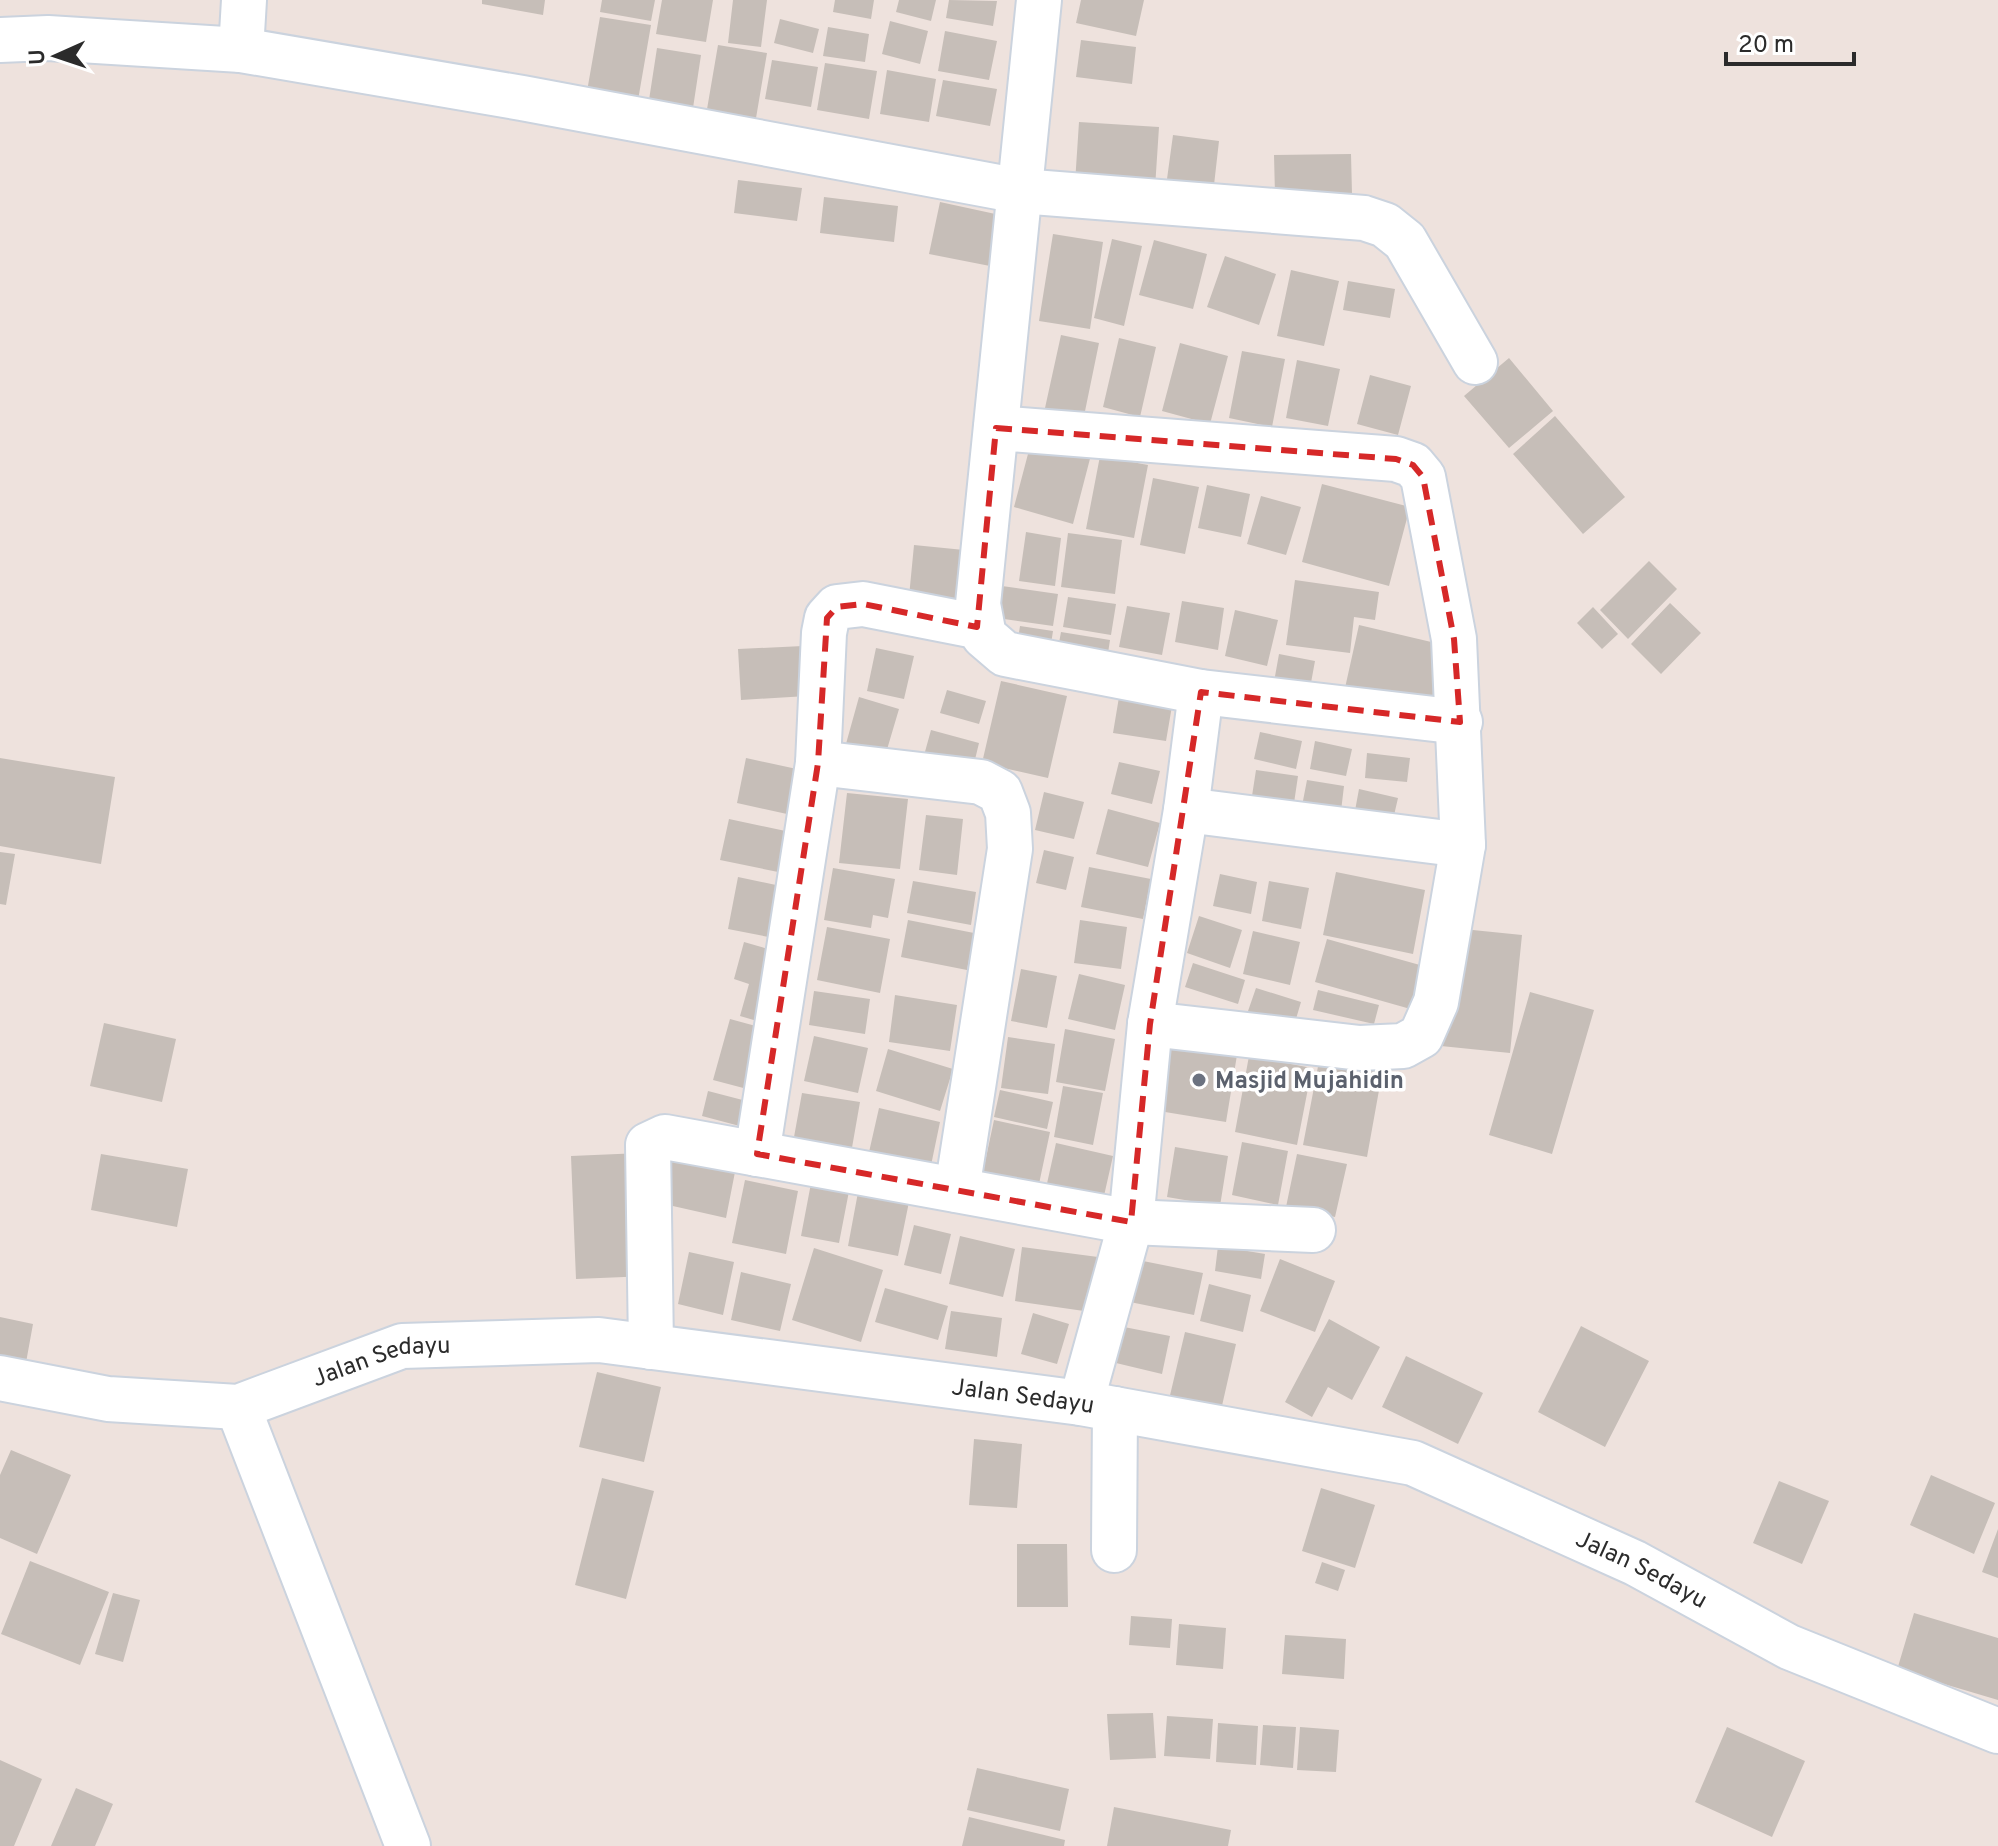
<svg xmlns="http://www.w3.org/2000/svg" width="1998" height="1846" font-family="Overpass,sans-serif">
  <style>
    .building { fill: #c6beb8 }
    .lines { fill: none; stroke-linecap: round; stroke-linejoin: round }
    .street-casing { stroke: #cbd3de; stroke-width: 48 }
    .street { stroke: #fff; stroke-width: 44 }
    .marked { fill: none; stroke: #d62828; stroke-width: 6; stroke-dasharray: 16 10; stroke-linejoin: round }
    .worship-dot { fill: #6b7280; stroke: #fff; stroke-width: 3 }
    .labels { text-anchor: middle; stroke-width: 7; stroke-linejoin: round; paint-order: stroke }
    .worship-label { font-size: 24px; font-weight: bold; fill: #5b616d; stroke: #fff; text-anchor: start }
    .street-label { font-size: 24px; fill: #2b2b2b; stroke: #fff }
  </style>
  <rect width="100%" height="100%" fill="#eee2dd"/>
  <path class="building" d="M 482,0 L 545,0 L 543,15 L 482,4 Z
    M 602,0 L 655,0 L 651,21 L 600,12 Z
    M 662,0 L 713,0 L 706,42 L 656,34 Z
    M 733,0 L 767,0 L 761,47 L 728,43 Z
    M 835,0 L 874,0 L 871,19 L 833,12 Z
    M 899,0 L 936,0 L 931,21 L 896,12 Z
    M 949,0 L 997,1 L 993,26 L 946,18 Z
    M 1081,0 L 1144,0 L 1136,36 L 1076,23 Z
    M 600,17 L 651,25 L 637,106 L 586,97 Z
    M 780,19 L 819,29 L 813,53 L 774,43 Z
    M 890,21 L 928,31 L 920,64 L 882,54 Z
    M 828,27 L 869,34 L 865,62 L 823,56 Z
    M 945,31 L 997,41 L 989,80 L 938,71 Z
    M 1081,40 L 1136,47 L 1132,84 L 1076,77 Z
    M 718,45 L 767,53 L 755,124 L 706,115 Z
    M 657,48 L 701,55 L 693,108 L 649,100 Z
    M 772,60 L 818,67 L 811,107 L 765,99 Z
    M 825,63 L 877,71 L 869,119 L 817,110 Z
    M 887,70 L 936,79 L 929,122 L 880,114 Z
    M 943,80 L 997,89 L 990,126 L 936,116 Z
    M 1079,122 L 1159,127 L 1155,188 L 1075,183 Z
    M 1173,135 L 1219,141 L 1214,185 L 1167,179 Z
    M 1351,154 L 1352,194 L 1275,195 L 1274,155 Z
    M 738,180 L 802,188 L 797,221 L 734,213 Z
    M 824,197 L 898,206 L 894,242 L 820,233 Z
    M 940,202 L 1000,215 L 990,266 L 929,254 Z
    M 1053,234 L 1103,242 L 1090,329 L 1039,321 Z
    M 1112,239 L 1142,246 L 1124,326 L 1094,318 Z
    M 1154,240 L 1207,254 L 1193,309 L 1139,295 Z
    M 1225,256 L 1276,274 L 1259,325 L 1207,307 Z
    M 1291,270 L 1339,281 L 1324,346 L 1277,336 Z
    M 1348,281 L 1395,289 L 1390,318 L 1343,310 Z
    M 1061,335 L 1099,343 L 1084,416 L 1045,408 Z
    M 1119,338 L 1156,347 L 1140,417 L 1103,407 Z
    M 1180,343 L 1228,356 L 1210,424 L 1162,411 Z
    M 1242,351 L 1285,359 L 1272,427 L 1229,418 Z
    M 1509,358 L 1553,411 L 1509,448 L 1464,396 Z
    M 1297,360 L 1340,369 L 1328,426 L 1286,418 Z
    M 1370,375 L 1411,386 L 1398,435 L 1357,424 Z
    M 1555,416 L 1625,497 L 1583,534 L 1513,454 Z
    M 1033,435 L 1092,451 L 1073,524 L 1014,507 Z
    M 1100,456 L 1148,465 L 1134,538 L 1086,529 Z
    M 1153,478 L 1199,487 L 1185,554 L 1140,545 Z
    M 1322,484 L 1410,507 L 1389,586 L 1302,562 Z
    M 1207,485 L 1250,494 L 1241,537 L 1198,528 Z
    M 1261,496 L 1301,507 L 1286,555 L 1247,544 Z
    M 1026,532 L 1061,538 L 1055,586 L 1019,581 Z
    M 1068,533 L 1122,540 L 1115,594 L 1061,587 Z
    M 914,545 L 964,550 L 958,612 L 908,607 Z
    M 1649,561 L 1677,589 L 1628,639 L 1600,610 Z
    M 1295,580 L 1379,592 L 1375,620 L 1354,617 L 1350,653 L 1286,645 Z
    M 1002,586 L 1058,594 L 1053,626 L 997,618 Z
    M 1068,597 L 1116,604 L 1111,635 L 1063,627 Z
    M 1182,601 L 1224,608 L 1218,650 L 1175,642 Z
    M 1670,603 L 1701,633 L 1661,674 L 1631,644 Z
    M 1127,606 L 1170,613 L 1162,655 L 1119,647 Z
    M 1593,607 L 1618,634 L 1602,649 L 1577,623 Z
    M 1235,610 L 1278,620 L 1267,666 L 1225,656 Z
    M 1359,625 L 1444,645 L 1430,707 L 1345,688 Z
    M 1020,626 L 1053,631 L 1049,657 L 1016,652 Z
    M 1061,632 L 1110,640 L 1106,666 L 1056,659 Z
    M 803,646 L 807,696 L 741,700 L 738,649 Z
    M 876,648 L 914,656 L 904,699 L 867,691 Z
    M 1279,654 L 1315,661 L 1308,699 L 1272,693 Z
    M 1001,681 L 1067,696 L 1048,778 L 982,763 Z
    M 947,690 L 986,701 L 979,724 L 940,713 Z
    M 859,697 L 899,709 L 883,763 L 844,751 Z
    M 1119,697 L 1172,706 L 1166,741 L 1113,733 Z
    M 931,730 L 979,743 L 972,772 L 923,759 Z
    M 1260,732 L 1302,741 L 1296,769 L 1254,759 Z
    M 1315,741 L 1352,749 L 1346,776 L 1310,769 Z
    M 1367,753 L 1410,758 L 1407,782 L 1365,778 Z
    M 0,758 L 115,777 L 101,864 L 0,846 Z
    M 746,758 L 806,771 L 796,816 L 737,803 Z
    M 1119,762 L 1160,771 L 1152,804 L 1111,794 Z
    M 1256,770 L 1298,776 L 1294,803 L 1252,796 Z
    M 1307,780 L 1344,786 L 1341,811 L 1302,806 Z
    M 1359,789 L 1398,798 L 1392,824 L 1354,816 Z
    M 1044,792 L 1084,802 L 1074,839 L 1035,830 Z
    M 847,793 L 908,799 L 900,869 L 839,863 Z
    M 1108,809 L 1160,823 L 1148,867 L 1096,854 Z
    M 926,815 L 963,819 L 957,875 L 919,870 Z
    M 729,819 L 795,833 L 788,874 L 720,860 Z
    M 1044,850 L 1074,857 L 1066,890 L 1036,883 Z
    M 0,852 L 15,854 L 6,905 L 0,904 Z
    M 1089,867 L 1151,879 L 1143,919 L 1081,907 Z
    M 833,868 L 895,879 L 888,918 L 873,915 L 871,928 L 824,920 Z
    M 1336,872 L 1425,890 L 1413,954 L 1323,935 Z
    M 1220,874 L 1257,882 L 1251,914 L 1213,906 Z
    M 738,877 L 790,888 L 779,939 L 728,929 Z
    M 913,881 L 976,892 L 971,925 L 907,913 Z
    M 1269,881 L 1309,888 L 1301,929 L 1262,921 Z
    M 1199,916 L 1242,930 L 1230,968 L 1187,953 Z
    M 908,920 L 974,933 L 967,970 L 901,957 Z
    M 1080,920 L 1127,927 L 1121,969 L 1074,963 Z
    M 827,927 L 890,939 L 880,993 L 817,980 Z
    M 1453,928 L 1522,935 L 1510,1053 L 1441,1046 Z
    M 1253,931 L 1300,942 L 1290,985 L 1243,974 Z
    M 1327,939 L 1427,967 L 1414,1010 L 1315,982 Z
    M 744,942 L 775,951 L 767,1024 L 740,1016 L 749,984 L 734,979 Z
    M 1193,963 L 1245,980 L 1238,1004 L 1185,987 Z
    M 1021,969 L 1057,976 L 1047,1028 L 1011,1021 Z
    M 1079,974 L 1125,985 L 1115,1030 L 1068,1019 Z
    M 1256,988 L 1301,1002 L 1293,1029 L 1247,1014 Z
    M 1318,990 L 1379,1005 L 1374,1024 L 1313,1010 Z
    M 814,991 L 870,999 L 865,1034 L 809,1025 Z
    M 1530,992 L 1594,1010 L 1552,1154 L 1489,1135 Z
    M 895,995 L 957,1005 L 950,1051 L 889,1042 Z
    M 730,1019 L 767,1029 L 751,1090 L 713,1080 Z
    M 104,1023 L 176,1039 L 162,1102 L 90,1086 Z
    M 1065,1029 L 1115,1039 L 1105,1091 L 1056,1082 Z
    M 814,1036 L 868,1048 L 858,1093 L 804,1081 Z
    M 1008,1037 L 1055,1044 L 1048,1094 L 1001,1088 Z
    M 1171,1037 L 1238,1049 L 1226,1122 L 1159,1111 Z
    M 888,1049 L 953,1069 L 940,1111 L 876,1091 Z
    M 1249,1056 L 1312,1068 L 1297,1145 L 1235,1132 Z
    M 1320,1056 L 1383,1068 L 1367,1157 L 1303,1145 Z
    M 1063,1086 L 1103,1093 L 1093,1145 L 1054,1137 Z
    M 1000,1090 L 1053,1102 L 1047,1129 L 994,1117 Z
    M 708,1091 L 758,1104 L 751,1129 L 702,1116 Z
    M 802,1093 L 860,1102 L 850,1159 L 792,1148 Z
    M 879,1108 L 940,1122 L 929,1175 L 867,1161 Z
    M 994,1120 L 1050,1132 L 1036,1198 L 980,1186 Z
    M 1242,1142 L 1288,1151 L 1278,1205 L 1232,1195 Z
    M 1056,1143 L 1113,1156 L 1101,1209 L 1044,1197 Z
    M 1175,1147 L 1228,1156 L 1220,1206 L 1167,1197 Z
    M 641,1153 L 648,1276 L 576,1279 L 571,1156 Z
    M 101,1154 L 188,1169 L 177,1227 L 91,1210 Z
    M 1297,1154 L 1347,1164 L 1335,1217 L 1286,1207 Z
    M 673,1158 L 735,1172 L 726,1218 L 664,1204 Z
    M 812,1178 L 850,1186 L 839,1243 L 801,1236 Z
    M 745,1180 L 798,1191 L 786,1254 L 732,1243 Z
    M 859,1187 L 910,1197 L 898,1256 L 848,1246 Z
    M 914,1225 L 951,1234 L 941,1274 L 904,1265 Z
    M 960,1236 L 1015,1249 L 1003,1297 L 949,1284 Z
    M 1218,1246 L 1265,1254 L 1261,1279 L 1215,1271 Z
    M 1022,1247 L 1098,1257 L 1091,1312 L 1015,1301 Z
    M 814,1248 L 883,1270 L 861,1342 L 792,1320 Z
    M 689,1252 L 734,1262 L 723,1315 L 678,1304 Z
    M 1133,1259 L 1203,1273 L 1194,1315 L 1125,1301 Z
    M 1280,1259 L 1335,1281 L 1315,1332 L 1260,1311 Z
    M 741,1272 L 791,1284 L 780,1331 L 731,1320 Z
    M 1209,1284 L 1251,1295 L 1243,1332 L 1200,1321 Z
    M 885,1288 L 948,1306 L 938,1340 L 875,1322 Z
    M 951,1311 L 1002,1318 L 997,1357 L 945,1349 Z
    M 1033,1313 L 1069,1324 L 1057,1364 L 1021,1354 Z
    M 0,1317 L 33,1324 L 25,1368 L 0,1363 Z
    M 1329,1319 L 1380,1347 L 1352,1400 L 1328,1387 L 1312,1417 L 1285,1402 Z
    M 1581,1326 L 1649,1361 L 1605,1447 L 1538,1412 Z
    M 1124,1327 L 1170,1336 L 1162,1374 L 1116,1363 Z
    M 1185,1332 L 1236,1344 L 1219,1419 L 1167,1408 Z
    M 1406,1356 L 1483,1393 L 1458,1444 L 1382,1407 Z
    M 597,1372 L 661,1387 L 644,1462 L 579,1447 Z
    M 974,1439 L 1022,1444 L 1017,1508 L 969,1505 Z
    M 11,1450 L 71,1475 L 37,1554 L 0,1538 L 0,1475 Z
    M 1931,1475 L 1995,1503 L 1974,1554 L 1910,1525 Z
    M 602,1478 L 654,1491 L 626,1599 L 575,1585 Z
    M 1779,1481 L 1829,1501 L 1802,1564 L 1753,1543 Z
    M 1321,1488 L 1375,1505 L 1355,1568 L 1302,1551 Z
    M 1998,1529 L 1998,1578 L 1982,1572 Z
    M 1017,1544 L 1067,1544 L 1068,1607 L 1017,1607 Z
    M 30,1561 L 109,1592 L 80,1665 L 1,1634 Z
    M 1322,1562 L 1345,1570 L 1338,1591 L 1315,1583 Z
    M 113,1593 L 140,1600 L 123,1662 L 95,1654 Z
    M 1914,1613 L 1998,1638 L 1998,1700 L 1897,1670 Z
    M 1131,1616 L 1172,1619 L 1170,1648 L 1129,1645 Z
    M 1179,1624 L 1226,1628 L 1223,1669 L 1176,1665 Z
    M 1285,1635 L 1346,1639 L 1344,1679 L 1282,1674 Z
    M 1153,1713 L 1156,1758 L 1110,1760 L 1107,1714 Z
    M 1167,1716 L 1213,1719 L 1210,1759 L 1164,1756 Z
    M 1218,1723 L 1258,1726 L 1256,1765 L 1216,1762 Z
    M 1263,1725 L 1296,1727 L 1293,1768 L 1260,1765 Z
    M 1300,1727 L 1339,1730 L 1336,1772 L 1297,1770 Z
    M 1727,1727 L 1805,1761 L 1772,1837 L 1695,1802 Z
    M 0,1760 L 42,1779 L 14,1846 L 0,1846 Z
    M 977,1768 L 1069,1789 L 1060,1831 L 967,1810 Z
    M 76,1788 L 113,1804 L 95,1846 L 51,1846 Z
    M 1114,1807 L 1231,1830 L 1228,1846 L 1107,1846 Z
    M 969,1817 L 1065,1840 L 1064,1846 L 962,1846 Z"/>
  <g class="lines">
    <defs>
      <g id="street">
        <path d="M 1039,0 L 978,604 L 984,636 L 1005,654 L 1201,692 L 1460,722"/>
        <path d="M 0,40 L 48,38 L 241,50 L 522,98 L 1020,191 L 1364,218 L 1385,225 L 1405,241 L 1475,362"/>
        <path d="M 241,50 L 244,0"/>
        <path d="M 996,428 L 1396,459 L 1413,465 L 1423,477 L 1454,639 L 1463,845 L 1436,1002 L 1421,1036 L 1403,1046 L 1360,1048 L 1150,1024"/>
        <path d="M 818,763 L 824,633 L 827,618 L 837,607 L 863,604 L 980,627"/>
        <path d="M 1186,810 L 1463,845"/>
        <path d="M 757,1154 L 818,763 L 981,782 L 1000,792 L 1008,813 L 1010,849 L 957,1190"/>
        <path d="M 651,1347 L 648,1145 L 665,1137 L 1131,1222 L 1313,1230"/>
        <path id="s1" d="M 0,1378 L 108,1399 L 238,1407 L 402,1346 L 599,1340 L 1081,1403 L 1413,1463 L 1635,1563 L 1789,1647 L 1998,1731"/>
        <path d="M 1081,1403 L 1131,1222 L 1150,1024 L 1186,810 L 1201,692"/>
        <path d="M 238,1407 L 408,1846"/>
        <path d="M 1114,1550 L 1115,1409"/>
      </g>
    </defs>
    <use href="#street" class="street-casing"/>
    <use href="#street" class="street"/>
  </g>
  <path class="marked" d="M 996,428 L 1396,459 L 1413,465 L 1423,477 L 1454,639 L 1460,722 L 1201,692 L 1150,1024 L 1131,1222 L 757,1154 L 818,763 L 827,618 L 837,607 L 863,604 L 977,627 Z"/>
  <circle class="worship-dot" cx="1199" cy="1080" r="8"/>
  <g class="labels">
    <g class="worship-label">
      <text x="1215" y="1088">Masjid Mujahidin</text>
    </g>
    <g class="street-label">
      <text dy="8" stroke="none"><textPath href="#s1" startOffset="392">Jalan Sedayu</textPath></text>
      <text dy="8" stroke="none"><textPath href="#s1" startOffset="1040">Jalan Sedayu</textPath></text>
      <text dy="8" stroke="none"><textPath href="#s1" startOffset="1688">Jalan Sedayu</textPath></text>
    </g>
  </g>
  <g transform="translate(56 56) rotate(267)" stroke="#ffffff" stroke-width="6" paint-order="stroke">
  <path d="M0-6L14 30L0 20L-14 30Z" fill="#2b2b2b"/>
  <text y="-12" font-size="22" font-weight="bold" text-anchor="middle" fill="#2b2b2b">U</text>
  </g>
  <path d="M1726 52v12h128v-12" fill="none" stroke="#2b2b2b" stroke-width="4"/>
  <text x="1738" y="52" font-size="24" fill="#2b2b2b" stroke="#ffffff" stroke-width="6" paint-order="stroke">20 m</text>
</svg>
